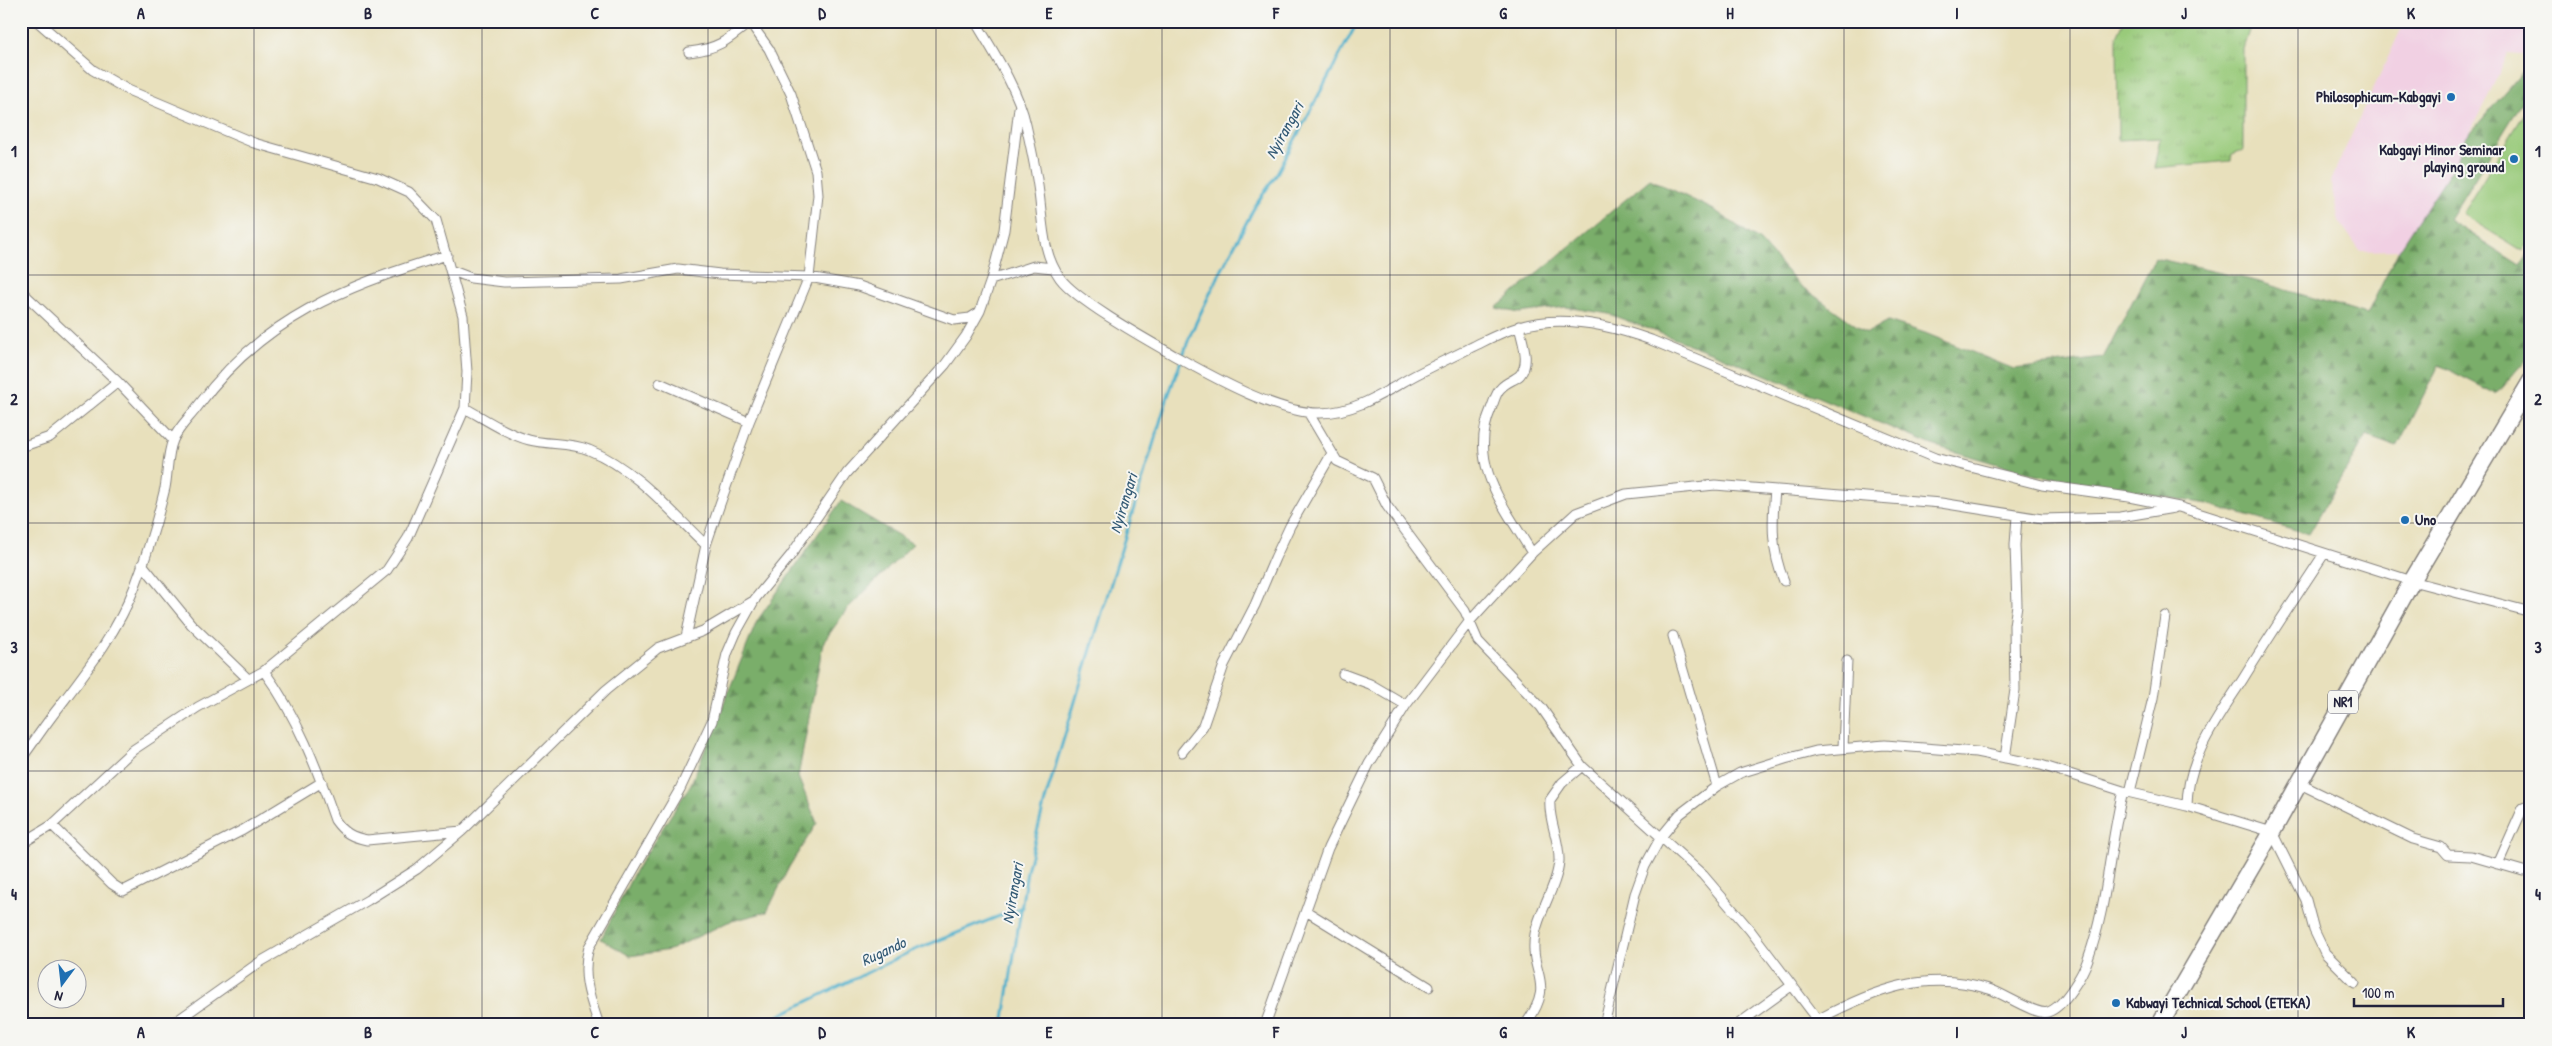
<svg xmlns="http://www.w3.org/2000/svg" width="2552" height="1046" font-family="'Patrick Hand',sans-serif">
  <style>
    .built { fill: #f1d0e3 }
    .grass { fill: url(#grass-tufts); stroke: #5e765a }
    .forest { fill: url(#forest-firs); stroke: #4e6852 }
    .pitch { fill: #99ca7a; stroke: #5e765a }
    .lines { fill: none; stroke-linecap: round; stroke-linejoin: round }
    .stream { stroke: #4cafcb; stroke-width: 3 }
    .street-casing { stroke: #85817c; stroke-width: 11 }
    .highway-casing { stroke: #85817c; stroke-width: 19 }
    .street { stroke: #fff; stroke-width: 9 }
    .highway { stroke: #fff; stroke-width: 16 }
    .grid { fill: none; stroke: #22223b; stroke-width: 1; stroke-opacity: 0.55 }
    .poi-dot { fill: #1f6fb2; stroke: #f6f6f2; stroke-width: 2 }
    .labels { text-anchor: middle; stroke-width: 4; stroke-linejoin: round; paint-order: stroke }
    .shield { fill: #f6f6f2; stroke: #626272; stroke-width: 1 }
    .shield-label { font-size: 14px; font-weight: bold; fill: #22223b }
    .poi-label { font-size: 15px; font-weight: bold; fill: #22223b; stroke: #f6f6f2; text-anchor: end }
    .water-label { font-size: 16px; font-style: italic; fill: #335a75; stroke: #f6f6f2 }
    .neatline { fill: none; stroke: #22223b; stroke-width: 2 }
    .grid-label { font-size: 16px; text-anchor: middle; font-weight: bold; fill: #22223b }
  </style>
  <defs>
    <pattern id="grass-tufts" width="24" height="20" patternUnits="userSpaceOnUse" patternTransform="scale(1.25)"><rect width="24" height="20" fill="#99ca7a"/><path d="M3 7l-1-3M5 7V3M7 7l1-3M15 17l-1-3M17 17v-4M19 17l1-3" fill="none" stroke="#84ad6a"/></pattern>
    <pattern id="forest-firs" width="22" height="20" patternUnits="userSpaceOnUse" patternTransform="scale(1.25)"><rect width="22" height="20" fill="#7aae6a"/><path d="M5 1l3.5 6h-7zM16 11l3.5 6h-7z" fill="#648d58"/></pattern>
  </defs>
  <rect width="100%" height="100%" fill="#f6f6f2"/>
  <filter id="ink" filterUnits="userSpaceOnUse"><feTurbulence type="fractalNoise" baseFrequency=".02" numOctaves="2"/><feDisplacementMap in="SourceGraphic" scale="10" xChannelSelector="R" yChannelSelector="G"/><feConvolveMatrix kernelMatrix="1 2 1 2 8 2 1 2 1" color-interpolation-filters="sRGB"/></filter>
  <filter id="wash" filterUnits="userSpaceOnUse"><feTurbulence type="fractalNoise" baseFrequency=".0096" numOctaves="4" result="noise"/><feDisplacementMap in="SourceGraphic" scale="20" xChannelSelector="R" yChannelSelector="G"/><feGaussianBlur stdDeviation="1.12" result="paint"/><feColorMatrix in="noise" values="0 0 0 0 0 0 0 0 0 0 0 0 0 0 0 0 0 1.4 0 .05"/><feComposite in="paint" operator="in"/></filter>
  <g filter="url(#wash)">
    <rect width="100%" height="100%" fill="#e8e0bc"/>
    <path class="built" d="M 2405,21 L 2531,21 L 2531,55 L 2509,53 L 2453,167 L 2399,250 L 2360,251 L 2339,221 L 2330,181 Z"/>
    <path class="grass" d="M 2124,21 L 2252,21 L 2243,49 L 2243,150 L 2232,154 L 2231,161 L 2154,168 L 2160,138 L 2118,140 L 2117,36 Z"/>
    <path class="forest" d="M 2531,62 L 2531,88 L 2449,220 L 2520,265 L 2531,250 L 2531,354 L 2496,394 L 2439,365 L 2397,447 L 2366,436 L 2309,534 L 2207,504 L 2035,475 L 1932,445 L 1718,355 L 1609,314 L 1566,307 L 1519,313 L 1496,308 L 1650,179 L 1714,210 L 1760,241 L 1798,284 L 1867,333 L 1888,321 L 1925,333 L 2014,369 L 2103,358 L 2155,258 L 2256,281 L 2367,314 L 2399,250 L 2453,167 L 2465,139 Z
      M 841,501 L 913,544 L 847,609 L 823,643 L 798,777 L 817,823 L 789,867 L 767,912 L 728,922 L 670,950 L 630,956 L 601,939 L 635,871 L 691,784 L 757,621 Z"/>
    <path class="pitch" d="M 2531,103 L 2531,238 L 2522,251 L 2462,214 Z"/>
    <g class="lines">
      <path class="stream" d="M 759,1025 L 912,951 L 1022,907
        M 1003,1025 L 1027,871 L 1046,797 L 1167,399 L 1191,333 L 1215,283 L 1255,206 L 1275,177 L 1358,21"/>
    </g>
  </g>
  <g filter="url(#ink)">
    <g class="lines">
      <defs>
        <path id="street" d="M 975,21 C 993,51 1019,91 1026,125 C 1031,147 1036,170 1039,193 C 1043,222 1042,253 1060,278 C 1077,301 1147,340 1175,356 C 1211,376 1278,414 1320,413 C 1353,413 1382,394 1410,378 C 1430,367 1451,358 1472,347 C 1487,340 1503,331 1519,327 C 1561,314 1610,325 1651,340 L 1935,458 L 2042,485 L 2129,497 L 2179,507 L 2412,581 L 2531,612
          M 689,52 C 718,49 728,40 750,22
          M 450,270 L 471,278 L 504,282 L 621,279 L 678,269 L 720,274 L 809,277 L 859,286 L 954,320 L 970,318 L 978,313
          M 991,280 L 1034,266 L 1053,268
          M 21,291 L 118,382 L 173,440
          M 1519,326 C 1522,341 1531,362 1520,375 C 1515,380 1506,382 1501,388 C 1496,392 1494,402 1491,409 C 1467,464 1505,507 1532,553
          M 660,383 L 749,422
          M 465,408 C 485,419 507,434 529,440 C 548,445 571,442 589,450 C 636,469 670,511 706,545
          M 1308,412 L 1337,461 L 1373,478 L 1387,506 L 1465,611 L 1478,641 L 1541,707 L 1582,766 L 1703,875 L 1750,930 L 1822,1025
          M 21,447 L 50,437 L 118,382
          M 1775,490 C 1772,521 1771,551 1784,581
          M 142,564 L 191,624 L 248,679
          M 1673,636 L 1717,786
          M 686,637 L 706,545 L 720,504 L 749,422 L 809,277 L 818,195 L 816,171 L 791,94 L 769,49 L 749,21
          M 264,671 C 297,716 317,768 335,820 C 344,833 352,837 367,840 L 462,831
          M 1343,674 L 1370,684 L 1406,705
          M 1843,747 L 1847,661
          M 1182,752 L 1203,726 L 1224,665 L 1255,605 L 1275,558 L 1290,526 L 1331,455
          M 2005,758 L 2015,690 L 2014,625 L 2017,605 L 2015,545 L 2017,516
          M 21,759 C 34,742 46,723 59,707 C 88,669 118,631 135,586 C 147,555 157,521 165,488 C 168,473 167,454 173,440 C 178,428 190,417 198,406 C 261,319 346,285 447,255
          M 2298,783 L 2413,839 L 2441,847 L 2448,855 L 2471,856 L 2523,871
          M 2130,792 L 2153,698 L 2165,616
          M 2187,806 C 2187,758 2218,718 2243,679 C 2269,637 2297,595 2324,554
          M 52,825 L 112,884 L 123,891 L 243,830 L 322,782
          M 21,844 L 52,825 L 133,750 L 198,707 L 264,671 L 387,570 L 408,538 L 465,408 L 467,372 L 463,316 L 436,220 L 409,192 L 378,178 L 254,143 L 128,90 L 93,70 L 37,21
          M 2498,864 L 2523,808 L 2531,805
          M 1306,911 L 1429,987
          M 1819,1019 C 1874,990 1926,969 1989,989 C 2003,993 2036,1016 2048,1012 C 2064,1007 2083,974 2088,959 C 2108,904 2109,847 2123,791
          M 171,1025 L 260,962 L 368,900 L 417,869 L 462,831 L 606,690 L 658,648 L 703,631 L 755,600
          M 599,1025 C 590,998 581,975 589,947 L 680,789 L 712,721 L 727,654 L 736,633 L 755,599 L 791,555 L 847,473 L 945,365 L 966,336 L 980,311 L 991,280 L 1004,230 L 1019,108
          M 1265,1025 L 1328,848 L 1369,764 L 1406,705 L 1469,622 L 1532,553 L 1576,513 L 1626,494 L 1715,485 L 1941,503 L 2042,519 L 2120,517 L 2174,508
          M 1525,1025 C 1558,980 1528,976 1535,934 C 1540,909 1557,886 1559,861 C 1560,840 1548,821 1550,800 L 1562,783 L 1582,766
          M 1604,1025 L 1635,894 L 1645,866 L 1661,837 L 1680,814 L 1717,786 L 1740,773 L 1785,759 L 1816,751 L 1885,745 L 1976,752 L 2041,765 L 2123,791 L 2187,806 L 2272,832 L 2306,900 L 2314,930 L 2325,953 L 2355,983
          M 1737,1025 L 1791,986"/>
        <path id="highway" d="M 2159,1025 L 2272,832 L 2412,581 L 2531,381"/>
      </defs>
      <use href="#street" class="street-casing"/>
      <use href="#highway" class="highway-casing"/>
      <use href="#street" class="street"/>
      <use href="#highway" class="highway"/>
    </g>
  </g>
  <path class="grid" d="M 254,21 L 254,1025M 482,21 L 482,1025M 708,21 L 708,1025M 936,21 L 936,1025M 1162,21 L 1162,1025M 1390,21 L 1390,1025M 1616,21 L 1616,1025M 1844,21 L 1844,1025M 2070,21 L 2070,1025M 2298,21 L 2298,1025M 21,275 L 2531,275M 21,523 L 2531,523M 21,771 L 2531,771"/>
  <g class="poi-dot">
    <circle cx="2451" cy="97" r="5"/>
    <circle cx="2514" cy="159" r="5"/>
    <circle cx="2405" cy="520" r="5"/>
    <circle cx="2116" cy="1003" r="5"/>
  </g>
  <g class="labels">
    <rect class="shield" x="2328" y="690.5" width="30" height="23" rx="4"/>
    <g class="shield-label">
      <text x="2343" y="707">NR1</text>
    </g>
    <g class="poi-label">
      <text x="2441" y="102">Philosophicum-Kabgayi</text>
      <text x="2504" y="155">Kabgayi Minor Seminar<tspan x="2504" dy="17">playing ground</tspan></text>
      <text x="2415" y="525" text-anchor="start">Uno</text>
      <text x="2126" y="1008" text-anchor="start">Kabwayi Technical School (ETEKA)</text>
    </g>
    <g class="water-label">
      <text transform="translate(1284 130) rotate(-61)" y="6">Nyirangari</text>
      <text transform="translate(1123 503) rotate(-73)" y="6">Nyirangari</text>
      <text transform="translate(1012 893) rotate(-80)" y="6">Nyirangari</text>
      <text transform="translate(883 951) rotate(-25)" y="6">Rugando</text>
    </g>
  </g>
  <rect width="2552" height="1046" fill="none" stroke="#f6f6f2" stroke-width="55"/>
  <g transform="translate(62 984) rotate(195)"><circle r="24" fill="#f6f6f2" stroke="#a1a1a9"/>
  <path d="M0-4L9 19L0 12L-9 19Z" fill="#1f6fb2"/>
  <text y="-8" font-size="14" font-weight="bold" text-anchor="middle" fill="#22223b">N</text>
  </g>
  <path d="M2354 998v8h149v-8" fill="none" stroke="#22223b" stroke-width="2.5"/>
  <text x="2362" y="998" font-size="15" fill="#22223b" stroke="#f6f6f2" stroke-width="4" paint-order="stroke">100 m</text>
  <rect x="28" y="28" width="2496" height="990" class="neatline"/>
  <g class="grid-label">
    <text x="141" y="19">A</text>
    <text x="368" y="19">B</text>
    <text x="595" y="19">C</text>
    <text x="822" y="19">D</text>
    <text x="1049" y="19">E</text>
    <text x="1276" y="19">F</text>
    <text x="1503" y="19">G</text>
    <text x="1730" y="19">H</text>
    <text x="1957" y="19">I</text>
    <text x="2184" y="19">J</text>
    <text x="2411" y="19">K</text>
    <text x="14" y="157">1</text>
    <text x="2538" y="157">1</text>
    <text x="14" y="405">2</text>
    <text x="2538" y="405">2</text>
    <text x="14" y="653">3</text>
    <text x="2538" y="653">3</text>
    <text x="14" y="900">4</text>
    <text x="2538" y="900">4</text>
    <text x="141" y="1038">A</text>
    <text x="368" y="1038">B</text>
    <text x="595" y="1038">C</text>
    <text x="822" y="1038">D</text>
    <text x="1049" y="1038">E</text>
    <text x="1276" y="1038">F</text>
    <text x="1503" y="1038">G</text>
    <text x="1730" y="1038">H</text>
    <text x="1957" y="1038">I</text>
    <text x="2184" y="1038">J</text>
    <text x="2411" y="1038">K</text>
  </g>
</svg>
